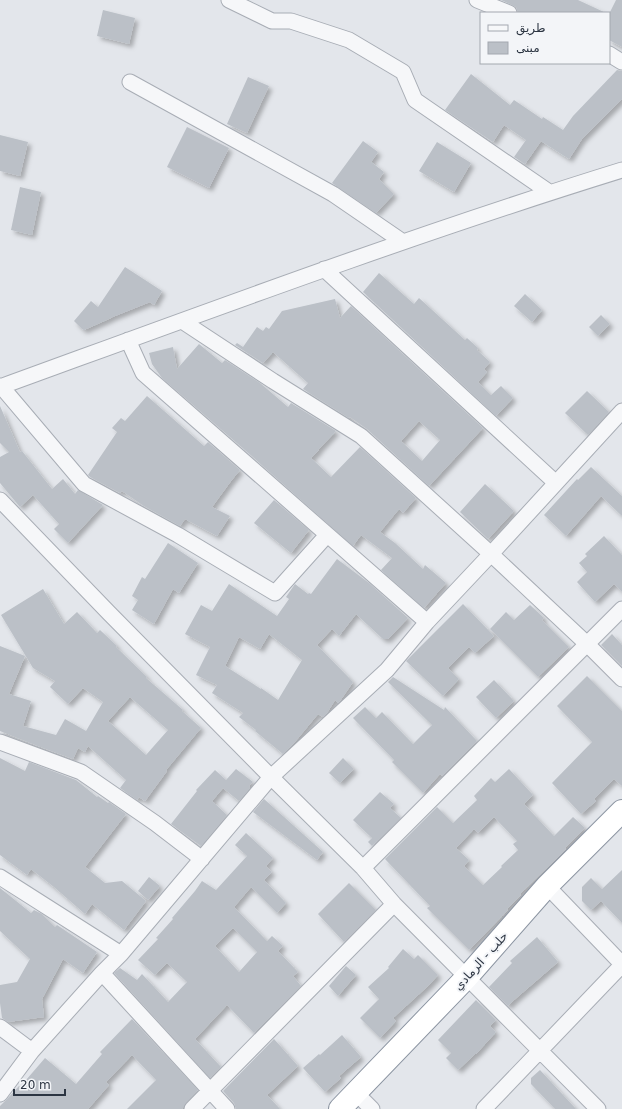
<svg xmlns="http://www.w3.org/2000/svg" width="622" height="1109" font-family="'DejaVu Sans',Cairo,sans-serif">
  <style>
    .building { fill: #bbc0c7; fill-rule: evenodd; filter: url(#shadow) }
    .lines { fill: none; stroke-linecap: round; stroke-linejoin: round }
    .street-casing { stroke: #a8adb5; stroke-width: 17 }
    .highway-casing { stroke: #8b94a1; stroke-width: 24 }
    .street { stroke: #f6f7f9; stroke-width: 15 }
    .highway { stroke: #fff; stroke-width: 22 }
    .labels { text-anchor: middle; stroke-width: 4; stroke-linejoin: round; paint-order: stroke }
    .street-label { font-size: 12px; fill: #2c3542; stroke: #f3f5f8 }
  </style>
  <defs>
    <filter id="shadow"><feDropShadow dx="3.5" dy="3.5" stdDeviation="2" flood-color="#0004"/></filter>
  </defs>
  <rect width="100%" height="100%" fill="#e3e6eb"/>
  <path class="building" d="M 501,0 L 578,0 L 606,13 L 518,13 L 516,7 L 512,5 Z
    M 616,0 L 622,0 L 622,47 L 609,40 L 609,14 Z
    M 103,10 L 135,18 L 129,44 L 97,36 Z
    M 617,70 L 622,71 L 622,99 L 582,139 L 569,159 L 541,141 L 525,164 L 514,157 L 526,140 L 504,125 L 493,142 L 445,110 L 471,74 L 510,105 L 514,100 L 542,119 L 543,117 L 563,130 L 573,116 Z
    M 248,77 L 269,86 L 247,133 L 227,124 Z
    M 187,127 L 229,148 L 209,188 L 167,167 Z
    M 0,135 L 28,142 L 20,176 L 0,171 Z
    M 363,141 L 378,152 L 371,162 L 384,172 L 379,179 L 394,194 L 376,213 L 332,183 Z
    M 437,142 L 471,163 L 454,192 L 419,171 Z
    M 20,187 L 41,192 L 32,235 L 11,230 Z
    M 125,267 L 162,291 L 154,305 L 150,302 L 110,318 L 111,318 L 84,330 L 82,329 L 74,321 L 91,301 L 98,307 Z
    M 379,273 L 414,304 L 419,298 L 465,340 L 467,338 L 478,348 L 477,350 L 490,362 L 484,369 L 487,372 L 478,382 L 491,395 L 501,386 L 513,398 L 496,416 L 363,292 Z
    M 525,294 L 542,310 L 532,322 L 514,306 Z
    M 335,299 L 340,318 L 351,306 L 483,428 L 429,486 L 367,429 L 350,417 L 349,418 L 303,389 L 308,383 L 273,352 L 263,363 L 235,345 L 237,343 L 243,347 L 257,327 L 263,331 L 266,327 L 269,329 L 282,311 ZM 419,421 L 440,440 L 422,461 L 401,441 Z
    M 601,315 L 610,324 L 598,336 L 589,327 Z
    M 199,344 L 222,363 L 225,360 L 260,383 L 288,407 L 291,403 L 336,431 L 318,450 L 319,450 L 311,458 L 331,477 L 360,447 L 416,498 L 403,513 L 399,509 L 380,532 L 395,543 L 423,569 L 425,565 L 446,583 L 424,608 L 381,570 L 392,558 L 361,535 L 353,546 L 265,468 L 253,457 L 162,378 L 152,364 L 149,353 L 173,347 L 177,369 Z
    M 587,391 L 609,412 L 588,435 L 565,413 Z
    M 147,396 L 204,446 L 208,442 L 240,470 L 231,481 L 212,507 L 230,516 L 217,536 L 185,519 L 180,526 L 144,506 L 122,491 L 120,493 L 90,477 L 88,475 L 117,432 L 112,428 L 121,418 L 125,421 Z
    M 0,406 L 20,452 L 22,451 L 52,489 L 63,479 L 75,494 L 78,490 L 103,505 L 68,543 L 54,529 L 59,524 L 33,495 L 20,507 L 0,483 L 0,457 L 9,452 L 0,443 Z
    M 591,467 L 622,496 L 622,516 L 601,496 L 566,536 L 544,515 L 577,479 L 578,480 Z
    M 485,484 L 514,511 L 488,539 L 460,512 Z
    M 274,500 L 309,530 L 291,553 L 254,523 Z
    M 604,536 L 622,555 L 622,592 L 614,584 L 595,602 L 577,582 L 587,572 L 579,563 L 587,556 L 585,554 Z
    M 168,543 L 198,563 L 179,593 L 173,589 L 154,624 L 132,610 L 138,600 L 132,596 L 142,577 L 145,579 Z
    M 337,559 L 369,583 L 408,618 L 388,639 L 383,639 L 356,614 L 339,636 L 332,629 L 317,645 L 353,682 L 340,701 L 338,703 L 335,700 L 327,713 L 323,717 L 318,714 L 294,743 L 283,754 L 255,731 L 256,730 L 239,717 L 243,713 L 212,693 L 217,685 L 196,675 L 210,647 L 185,634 L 201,605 L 212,611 L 229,584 L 277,616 L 289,599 L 286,597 L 295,584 L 308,594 L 309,593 L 311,594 ZM 269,634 L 302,660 L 278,700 L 261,688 L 261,689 L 225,666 L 239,637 L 260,649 Z
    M 43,589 L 64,624 L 77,612 L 97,633 L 100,630 L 117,646 L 116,647 L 147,677 L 146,678 L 183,710 L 182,711 L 201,728 L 166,770 L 167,771 L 145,801 L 139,797 L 137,800 L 120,788 L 126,780 L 88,746 L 85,752 L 78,748 L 73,759 L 38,746 L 0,731 L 0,646 L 25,656 L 9,694 L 31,701 L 23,726 L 56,735 L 65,719 L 86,731 L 103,702 L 83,688 L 68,704 L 50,687 L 55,681 L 33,668 L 1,615 ZM 130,697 L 168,730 L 146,755 L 108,721 Z
    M 463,604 L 494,636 L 475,653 L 469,647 L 448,668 L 459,679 L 443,696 L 406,661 Z
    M 530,605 L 544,618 L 542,620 L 569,647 L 538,677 L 490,629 L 506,612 L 514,620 Z
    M 612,634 L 622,645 L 622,666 L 601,645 Z
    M 587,676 L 622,711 L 622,786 L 614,779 L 594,799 L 596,801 L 581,814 L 552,783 L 592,742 L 557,706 Z
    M 393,677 L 444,710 L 445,707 L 477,741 L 442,776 L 440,774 L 423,793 L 392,762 L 394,760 L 353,718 L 365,707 L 376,718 L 382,712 L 413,744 L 432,725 L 388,682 Z
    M 494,680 L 514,701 L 496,718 L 476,697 Z
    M 0,758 L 25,771 L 29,762 L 76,780 L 97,797 L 98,796 L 108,803 L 109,802 L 126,814 L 85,867 L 105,883 L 122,881 L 146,901 L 124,930 L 92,904 L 85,914 L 54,887 L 31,869 L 27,875 L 0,855 Z
    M 343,758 L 354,769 L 340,783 L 329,773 Z
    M 236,769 L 253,782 L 249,786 L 250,788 L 239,801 L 223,788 L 212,801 L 227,815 L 201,846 L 171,824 L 197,791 L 196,790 L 215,770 L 226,780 Z
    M 509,769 L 533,795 L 524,804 L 554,836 L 573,817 L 585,828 L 565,848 L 566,849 L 520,894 L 521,895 L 507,909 L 508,910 L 469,950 L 427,908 L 430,906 L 385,859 L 437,807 L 453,823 L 477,800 L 474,796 L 491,778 L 495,782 ZM 494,817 L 517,841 L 513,844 L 518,850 L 501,866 L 502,867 L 483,885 L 464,866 L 469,860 L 456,848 L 474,829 L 478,833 Z
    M 380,792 L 394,804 L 390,808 L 401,818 L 372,846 L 368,842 L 372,838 L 353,820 Z
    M 264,799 L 323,852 L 317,860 L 253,812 Z
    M 246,833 L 273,858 L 266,866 L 272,872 L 264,880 L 286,903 L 277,913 L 251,887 L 234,907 L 267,941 L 272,936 L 283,946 L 278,951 L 298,972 L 293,976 L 301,986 L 254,1033 L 227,1005 L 195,1039 L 221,1067 L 210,1078 L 114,973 L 120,968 L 137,980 L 142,974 L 168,1002 L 187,982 L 167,963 L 155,975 L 138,960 L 158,939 L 156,938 L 173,919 L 172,918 L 195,891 L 202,881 L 216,890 L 247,856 L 235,845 ZM 233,928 L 257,952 L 239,972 L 215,946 Z
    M 622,870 L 622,923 L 601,901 L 591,910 L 582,901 L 582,887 L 591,878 L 602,889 Z
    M 149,877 L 160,886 L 148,900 L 138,891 Z
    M 349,883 L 376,910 L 344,942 L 318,914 Z
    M 0,888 L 31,913 L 34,910 L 42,914 L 55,927 L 57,925 L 97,952 L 83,973 L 63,959 L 42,999 L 44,1017 L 8,1022 L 2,1018 L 0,1003 L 0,985 L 17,982 L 30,959 L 0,931 Z
    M 537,937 L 558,962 L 514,1000 L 508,1006 L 489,987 L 512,963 L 510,961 Z
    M 403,949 L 414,959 L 418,955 L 438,975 L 429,985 L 393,1018 L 396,1021 L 380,1038 L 360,1018 L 379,999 L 368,987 L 389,968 L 388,967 Z
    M 346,966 L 356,975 L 338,996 L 329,986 Z
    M 476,1000 L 496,1020 L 490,1026 L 496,1032 L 476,1054 L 475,1054 L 458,1070 L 446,1058 L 451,1053 L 438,1040 Z
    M 132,1019 L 198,1090 L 186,1103 L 182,1109 L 127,1109 L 156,1080 L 132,1055 L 106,1082 L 109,1085 L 88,1109 L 0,1109 L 0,1106 L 7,1099 L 19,1086 L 20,1087 L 45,1058 L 76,1084 L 102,1054 L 100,1052 Z
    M 342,1035 L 361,1057 L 339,1076 L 341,1078 L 325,1092 L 303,1068 L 319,1054 L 320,1055 Z
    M 274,1039 L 298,1066 L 267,1095 L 280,1109 L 236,1109 L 234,1103 L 223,1091 Z
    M 540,1070 L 576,1109 L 555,1109 L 531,1084 L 531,1078 Z"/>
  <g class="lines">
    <defs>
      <path id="street" d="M 229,0 L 272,21 L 291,21 L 349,40 L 403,72 L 415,100 L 549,192
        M 477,0 L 509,13
        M 609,54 L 622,62
        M 130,82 L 333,194 L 403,242
        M 324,269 L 556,483
        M 182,321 L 273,381 L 361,436 L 491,554 L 587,644 L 622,679
        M 128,340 L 143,373 L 427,622
        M 1,386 L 84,484 L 178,535 L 275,593 L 327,535
        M 0,387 C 206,312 412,235 622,170
        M 0,500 L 109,613 L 271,777 L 363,868 L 394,904 L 598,1109
        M 0,742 L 81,772 L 155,823 L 202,859
        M 363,868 L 622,609
        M 0,877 L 121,954
        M 547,886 L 622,964
        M 102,973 L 227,1109
        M 0,1027 L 32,1051
        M 356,1093 L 372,1109
        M 0,1094 L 32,1051 L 102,973 L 121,954 L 271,777 L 387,670 L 427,622 L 491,554 L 622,411
        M 192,1109 L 394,904
        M 484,1109 L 622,965"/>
      <path id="highway" d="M 340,1109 L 467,977 L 547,886 L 622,811"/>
    </defs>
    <use href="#street" class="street-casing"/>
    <use href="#highway" class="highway-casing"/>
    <use href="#street" class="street"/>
    <use href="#highway" class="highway"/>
  </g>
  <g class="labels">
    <g class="street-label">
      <text transform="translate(481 961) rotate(-48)" y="4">حلب - الرمادي</text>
    </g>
  </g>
  <rect x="480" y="12" width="130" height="52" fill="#f3f5f8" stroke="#a3a8af"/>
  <rect x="488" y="25" width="20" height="6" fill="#f6f7f9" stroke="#a3a8af"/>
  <text x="516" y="32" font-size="12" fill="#2c3542">طريق</text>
  <rect x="488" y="42" width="20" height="12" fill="#bbc0c7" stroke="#a3a8af"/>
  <text x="516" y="52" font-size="12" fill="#2c3542">مبنى</text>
  <path d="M14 1089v6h51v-6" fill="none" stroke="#2c3542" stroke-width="2"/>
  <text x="20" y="1089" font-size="12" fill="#2c3542" stroke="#f3f5f8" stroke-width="3" paint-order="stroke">20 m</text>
</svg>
